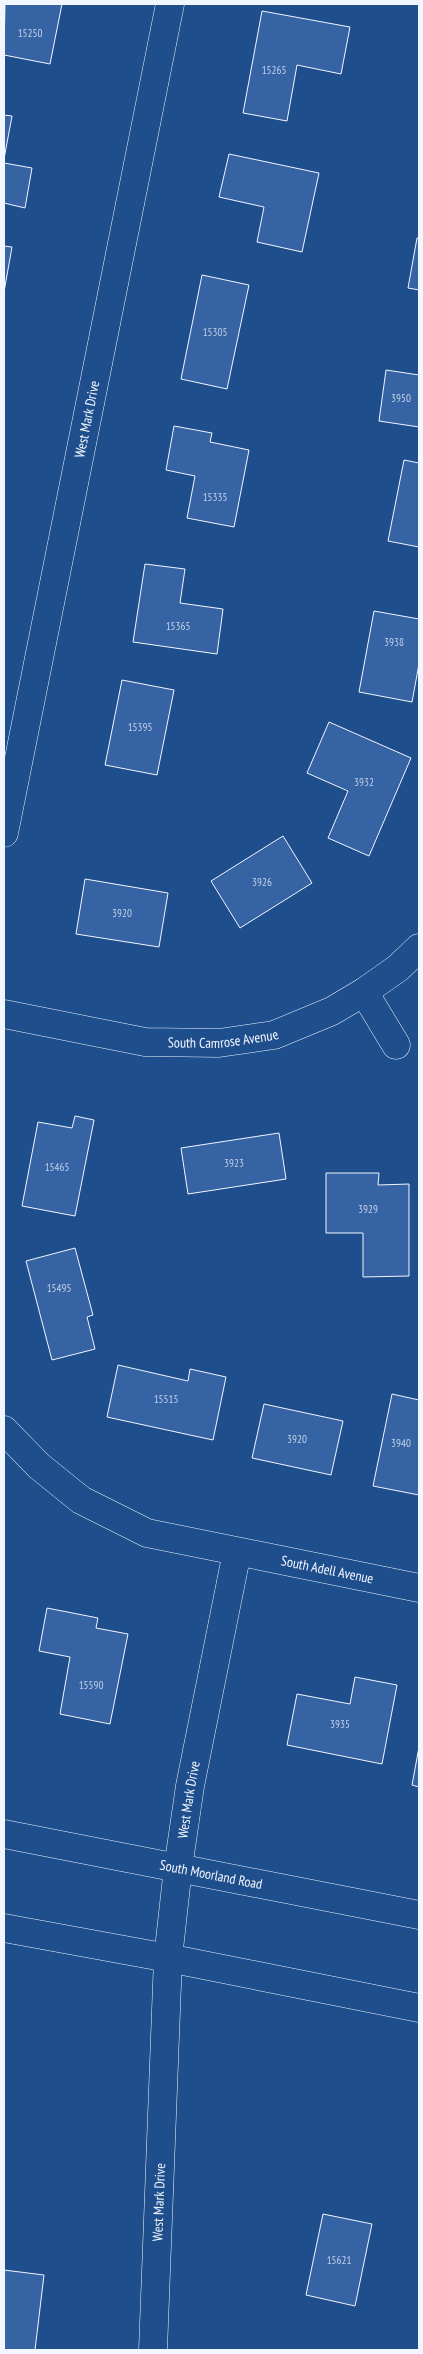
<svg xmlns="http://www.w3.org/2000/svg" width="423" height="2354" font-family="'PT Sans Narrow',sans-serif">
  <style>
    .building { fill: #3563a3; stroke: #f2f6ff }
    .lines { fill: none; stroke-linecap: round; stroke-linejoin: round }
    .minor-casing { stroke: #f2f6ff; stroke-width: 29 }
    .major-casing { stroke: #f2f6ff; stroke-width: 29 }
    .minor { stroke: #1f4e8c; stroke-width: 28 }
    .major { stroke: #1f4e8c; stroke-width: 28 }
    .labels { text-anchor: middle; stroke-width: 4; stroke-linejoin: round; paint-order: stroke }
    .number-label { font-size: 11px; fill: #c3d1e8 }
    .street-label { font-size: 14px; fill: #f2f6ff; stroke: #1f4e8c }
  </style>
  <rect width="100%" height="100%" fill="#1f4e8c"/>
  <path class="building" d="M 5,4 L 62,4 L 50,64 L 4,55 Z
    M 262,11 L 350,27 L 341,74 L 297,65 L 287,121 L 243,113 Z
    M 4,115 L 12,116 L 4,159 Z
    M 229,154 L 319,173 L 302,252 L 257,242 L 264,207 L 219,197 Z
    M 4,163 L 32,168 L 25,208 L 4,203 Z
    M 417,238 L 419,238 L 419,290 L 408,288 Z
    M 4,246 L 12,247 L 4,292 Z
    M 202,275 L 249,285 L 227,389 L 181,379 Z
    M 386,370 L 419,375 L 419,427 L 379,421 Z
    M 174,426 L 212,433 L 210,442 L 249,450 L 234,527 L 187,518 L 195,476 L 166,470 Z
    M 404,460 L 419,463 L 419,547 L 388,541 Z
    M 145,564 L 185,569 L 180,603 L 223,609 L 217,654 L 133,642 Z
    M 374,611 L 419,619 L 419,664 L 412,702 L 359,692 Z
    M 122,680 L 174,690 L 157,775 L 105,765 Z
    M 329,722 L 411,758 L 369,856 L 328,838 L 348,791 L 307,773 Z
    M 283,836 L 312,883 L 240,928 L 211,881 Z
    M 85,879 L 168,893 L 159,947 L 76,934 Z
    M 75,1116 L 94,1120 L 75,1216 L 22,1206 L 38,1122 L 72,1128 Z
    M 279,1133 L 286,1179 L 188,1194 L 181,1148 Z
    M 326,1173 L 379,1173 L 378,1185 L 409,1184 L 409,1276 L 363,1277 L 363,1233 L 326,1233 Z
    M 75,1248 L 93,1315 L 87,1317 L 95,1349 L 52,1360 L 26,1261 Z
    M 118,1365 L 188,1381 L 190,1369 L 226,1377 L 213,1440 L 107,1417 Z
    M 392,1394 L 419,1400 L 419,1495 L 373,1486 Z
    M 264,1404 L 343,1421 L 331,1475 L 252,1458 Z
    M 47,1608 L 98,1618 L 96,1628 L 128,1634 L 110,1724 L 60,1714 L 70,1657 L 39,1651 Z
    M 355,1677 L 397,1685 L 382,1764 L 287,1745 L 297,1694 L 350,1704 Z
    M 419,1747 L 419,1787 L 412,1785 Z
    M 323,2214 L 372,2224 L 355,2306 L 306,2295 Z
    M 4,2270 L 44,2275 L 35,2350 L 4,2350 Z"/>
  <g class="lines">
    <defs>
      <g id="minor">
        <path id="s1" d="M 4,833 L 170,4"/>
        <path d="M 364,992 L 396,1045"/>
        <path id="s2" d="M 4,1014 L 145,1042 L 219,1043 L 274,1035 L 332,1011 L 364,992 L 398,968 L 419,948"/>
        <path id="s3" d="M 4,1430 L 39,1466 L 81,1500 L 147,1533 L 419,1588"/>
        <path id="s4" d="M 153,2350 L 168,1958 L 178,1868 L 190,1786 L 237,1552"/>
      </g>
      <g id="major">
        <path id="s5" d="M 4,1834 L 419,1915"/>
        <path d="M 4,1928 L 168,1958 L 419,2008"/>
      </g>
    </defs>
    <use href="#minor" class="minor-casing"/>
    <use href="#major" class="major-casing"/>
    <use href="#minor" class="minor"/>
    <use href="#major" class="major"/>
  </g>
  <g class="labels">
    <g class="number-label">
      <text x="30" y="37">15250</text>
      <text x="274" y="74">15265</text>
      <text x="215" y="336">15305</text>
      <text x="401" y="402">3950</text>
      <text x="215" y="501">15335</text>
      <text x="178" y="630">15365</text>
      <text x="394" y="646">3938</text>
      <text x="140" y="731">15395</text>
      <text x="364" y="786">3932</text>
      <text x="262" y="886">3926</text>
      <text x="122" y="917">3920</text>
      <text x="234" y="1167">3923</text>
      <text x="57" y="1171">15465</text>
      <text x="368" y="1213">3929</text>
      <text x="59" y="1292">15495</text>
      <text x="166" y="1403">15515</text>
      <text x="297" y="1443">3920</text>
      <text x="401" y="1447">3940</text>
      <text x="91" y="1689">15590</text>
      <text x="340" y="1728">3935</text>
      <text x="339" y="2264">15621</text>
    </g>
    <g class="street-label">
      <text dy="5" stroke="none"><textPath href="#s1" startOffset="422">West Mark Drive</textPath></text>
      <text dy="5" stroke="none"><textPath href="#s2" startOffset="222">South Camrose Avenue</textPath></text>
      <text dy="5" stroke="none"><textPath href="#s3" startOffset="362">South Adell Avenue</textPath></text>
      <text dy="5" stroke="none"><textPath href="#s4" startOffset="552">West Mark Drive</textPath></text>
      <text dy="5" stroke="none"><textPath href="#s5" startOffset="211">South Moorland Road</textPath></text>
      <text dy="5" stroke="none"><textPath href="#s4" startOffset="148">West Mark Drive</textPath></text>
    </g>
  </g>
  <rect width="423" height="2354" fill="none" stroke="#f2f6ff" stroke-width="10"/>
</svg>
